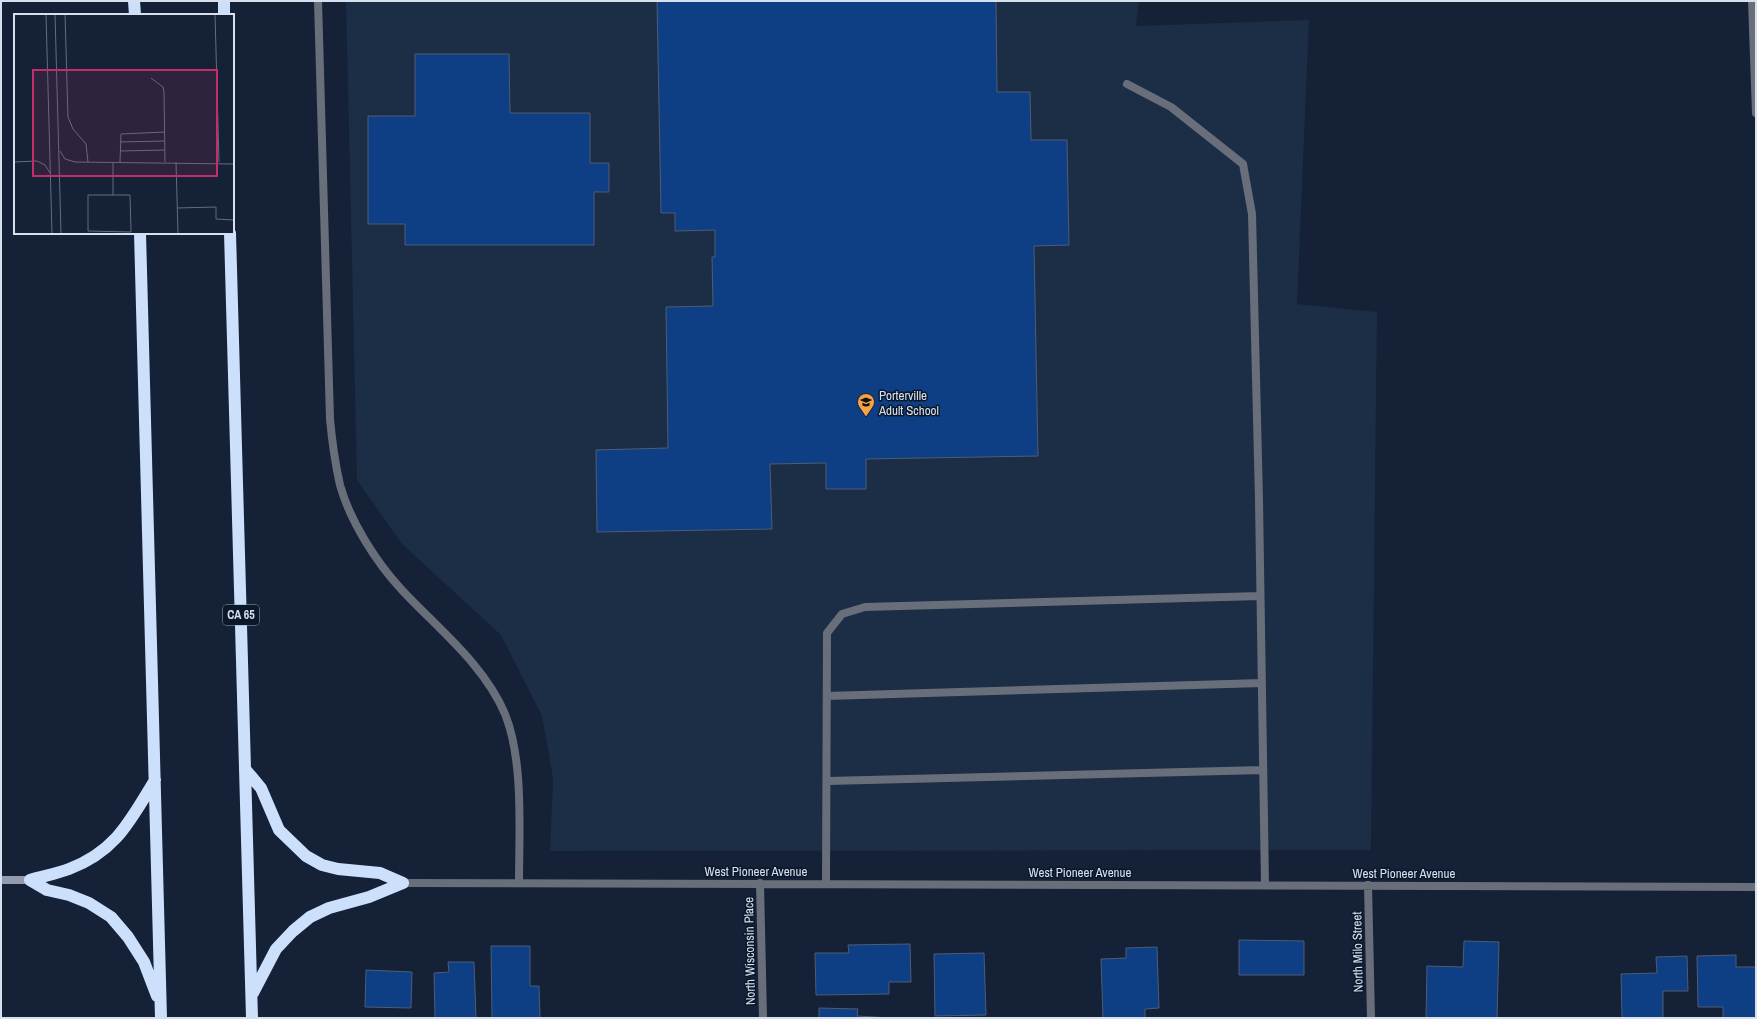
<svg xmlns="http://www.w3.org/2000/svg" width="1757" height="1019" font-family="'Archivo Narrow',sans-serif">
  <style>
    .built { fill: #1c2d46 }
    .building { fill: #0e3e84; stroke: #4e5d75 }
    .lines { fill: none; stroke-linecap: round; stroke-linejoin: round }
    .lane { stroke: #686f7b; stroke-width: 8 }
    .street { stroke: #686f7b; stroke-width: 8 }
    .secondary { stroke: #919cae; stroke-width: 8 }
    .highway { stroke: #ccdffb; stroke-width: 12 }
    .labels { text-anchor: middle; stroke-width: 3; stroke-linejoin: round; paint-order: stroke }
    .shield { fill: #0b182c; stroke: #9aa4b4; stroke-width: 1 }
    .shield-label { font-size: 12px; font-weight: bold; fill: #d7e0ee }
    .poi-label { font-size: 13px; fill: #d7e0ee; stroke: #0b182c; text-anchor: start }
    .street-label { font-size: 13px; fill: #d7e0ee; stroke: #0b182c }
    .inset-road { fill: none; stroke: #626d80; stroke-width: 1 }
    .view { fill: #c42c6a; fill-opacity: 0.15; stroke: #c42c6a; stroke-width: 2 }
    .inset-edge { fill: none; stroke: #d7e0ee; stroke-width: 2 }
  </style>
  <rect width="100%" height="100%" fill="#142136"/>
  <path class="built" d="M 346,1 L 1139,1 L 1136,26 L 1309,20 L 1297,304 L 1377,312 L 1371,850 L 550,851 L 553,778 L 542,716 L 501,635 L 402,544 L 357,480 Z"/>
  <path class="building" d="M 657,1 L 996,1 L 997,92 L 1030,92 L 1031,140 L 1067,140 L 1069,245 L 1034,246 L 1038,456 L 866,459 L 866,489 L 826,489 L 826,463 L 770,464 L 772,529 L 597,532 L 596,450 L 668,448 L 666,307 L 713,306 L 712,257 L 715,257 L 715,230 L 675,231 L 675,213 L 661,213 Z
    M 415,54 L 509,54 L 510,113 L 590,113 L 590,163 L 609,163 L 609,192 L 594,192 L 594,245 L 405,245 L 405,224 L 368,224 L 368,116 L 415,116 Z
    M 1239,940 L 1304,941 L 1304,975 L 1239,975 Z
    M 1464,941 L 1499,942 L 1497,1018 L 1426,1018 L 1427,966 L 1463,967 Z
    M 910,944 L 911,982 L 889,982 L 889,994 L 816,995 L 815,953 L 849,953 L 848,945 Z
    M 491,946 L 530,946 L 530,986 L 539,986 L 540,1018 L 492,1018 Z
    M 1157,947 L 1159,1008 L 1145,1009 L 1145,1018 L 1103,1018 L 1101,959 L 1126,958 L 1126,948 Z
    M 984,953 L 986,1015 L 935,1016 L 934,954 Z
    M 1736,955 L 1736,967 L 1756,967 L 1756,1018 L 1723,1018 L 1723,1007 L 1698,1007 L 1697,956 Z
    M 1687,956 L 1688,991 L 1663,991 L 1663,1018 L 1622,1018 L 1621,974 L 1657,973 L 1656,957 Z
    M 448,962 L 474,962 L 476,1018 L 435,1018 L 434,973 L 449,972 Z
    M 366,970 L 412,972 L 411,1008 L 365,1007 Z
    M 819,1008 L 858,1009 L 857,1016 L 892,1018 L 819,1018 Z"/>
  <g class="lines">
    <path class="lane" d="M 318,1 L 330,419 C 332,441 335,463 340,485 C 350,521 376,562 401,589 C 437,628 484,664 505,714 C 524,761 519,832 519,883
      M 1752,1 L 1756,113
      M 1127,84 L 1171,107 L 1243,164 L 1252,214 L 1259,500 L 1265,885
      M 827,696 L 1262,683
      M 827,781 L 1263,770
      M 826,884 L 827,633 L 842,614 L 865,607 L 1260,596"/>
    <path class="street" d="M 403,883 L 1756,887
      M 760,883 L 763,1018
      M 1368,885 L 1371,1018"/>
    <path class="secondary" d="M 1,880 L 30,880"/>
    <path class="highway" d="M 134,1 L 135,15
      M 224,1 L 224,15
      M 140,233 L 161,1018
      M 230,233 L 252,1018
      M 245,769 L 261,788 L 279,830 L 306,856 L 322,865 L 338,869 L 380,873 L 403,883
      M 30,880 L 47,890 L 69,895 L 89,903 L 111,917 L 128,937 L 144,962 L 157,996
      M 30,880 C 43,876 56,874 69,869 C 116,851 130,821 155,780
      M 253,993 L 276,949 L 293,931 L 310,917 L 329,908 L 369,897 L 403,883"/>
  </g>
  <defs>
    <symbol id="school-pin" viewBox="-11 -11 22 30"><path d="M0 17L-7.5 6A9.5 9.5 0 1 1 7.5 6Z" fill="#f5a346" stroke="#0b182c"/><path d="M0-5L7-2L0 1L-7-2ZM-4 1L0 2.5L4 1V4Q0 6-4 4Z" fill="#111"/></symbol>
  </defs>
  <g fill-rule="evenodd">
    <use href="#school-pin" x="856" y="392" width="20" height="27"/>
  </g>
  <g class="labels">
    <rect class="shield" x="223" y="605" width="36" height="20" rx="3"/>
    <g class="shield-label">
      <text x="241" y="619">CA 65</text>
    </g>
    <g class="poi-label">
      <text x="879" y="400">Porterville<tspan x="879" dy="15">Adult School</tspan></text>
    </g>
    <g class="street-label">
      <text x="756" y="876">West Pioneer Avenue</text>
      <text x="1080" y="877">West Pioneer Avenue</text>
      <text x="1404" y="878">West Pioneer Avenue</text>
      <text transform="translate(749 951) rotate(-91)" y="5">North Wisconsin Place</text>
      <text transform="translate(1357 952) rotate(-91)" y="5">North Milo Street</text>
    </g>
  </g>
  <g transform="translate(14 14)">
    <rect width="220" height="220" fill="#142136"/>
    <path class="inset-road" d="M 32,0 L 38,220M 41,0 L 47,220M 51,0 L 54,103 L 59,115 L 72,130 L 74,148M 201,0 L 205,148M 137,64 L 149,73 L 150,78 L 151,148M 106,128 L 151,127M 46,137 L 51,145 L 61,148M 106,137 L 151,136M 23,147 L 31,151 L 36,159M 0,148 L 23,147M 61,148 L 220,150M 99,148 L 99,181M 106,148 L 107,120 L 151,118M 162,148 L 164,220M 74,181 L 116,181 L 117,218 L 74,217 ZM 163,194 L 202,193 L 202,205 L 220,206"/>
    <path class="view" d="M 19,56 L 203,56 L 203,162 L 19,162 Z"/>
    <rect width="220" height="220" class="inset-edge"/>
  </g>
  <rect width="1757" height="1019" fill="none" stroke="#d7e0ee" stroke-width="4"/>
</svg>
